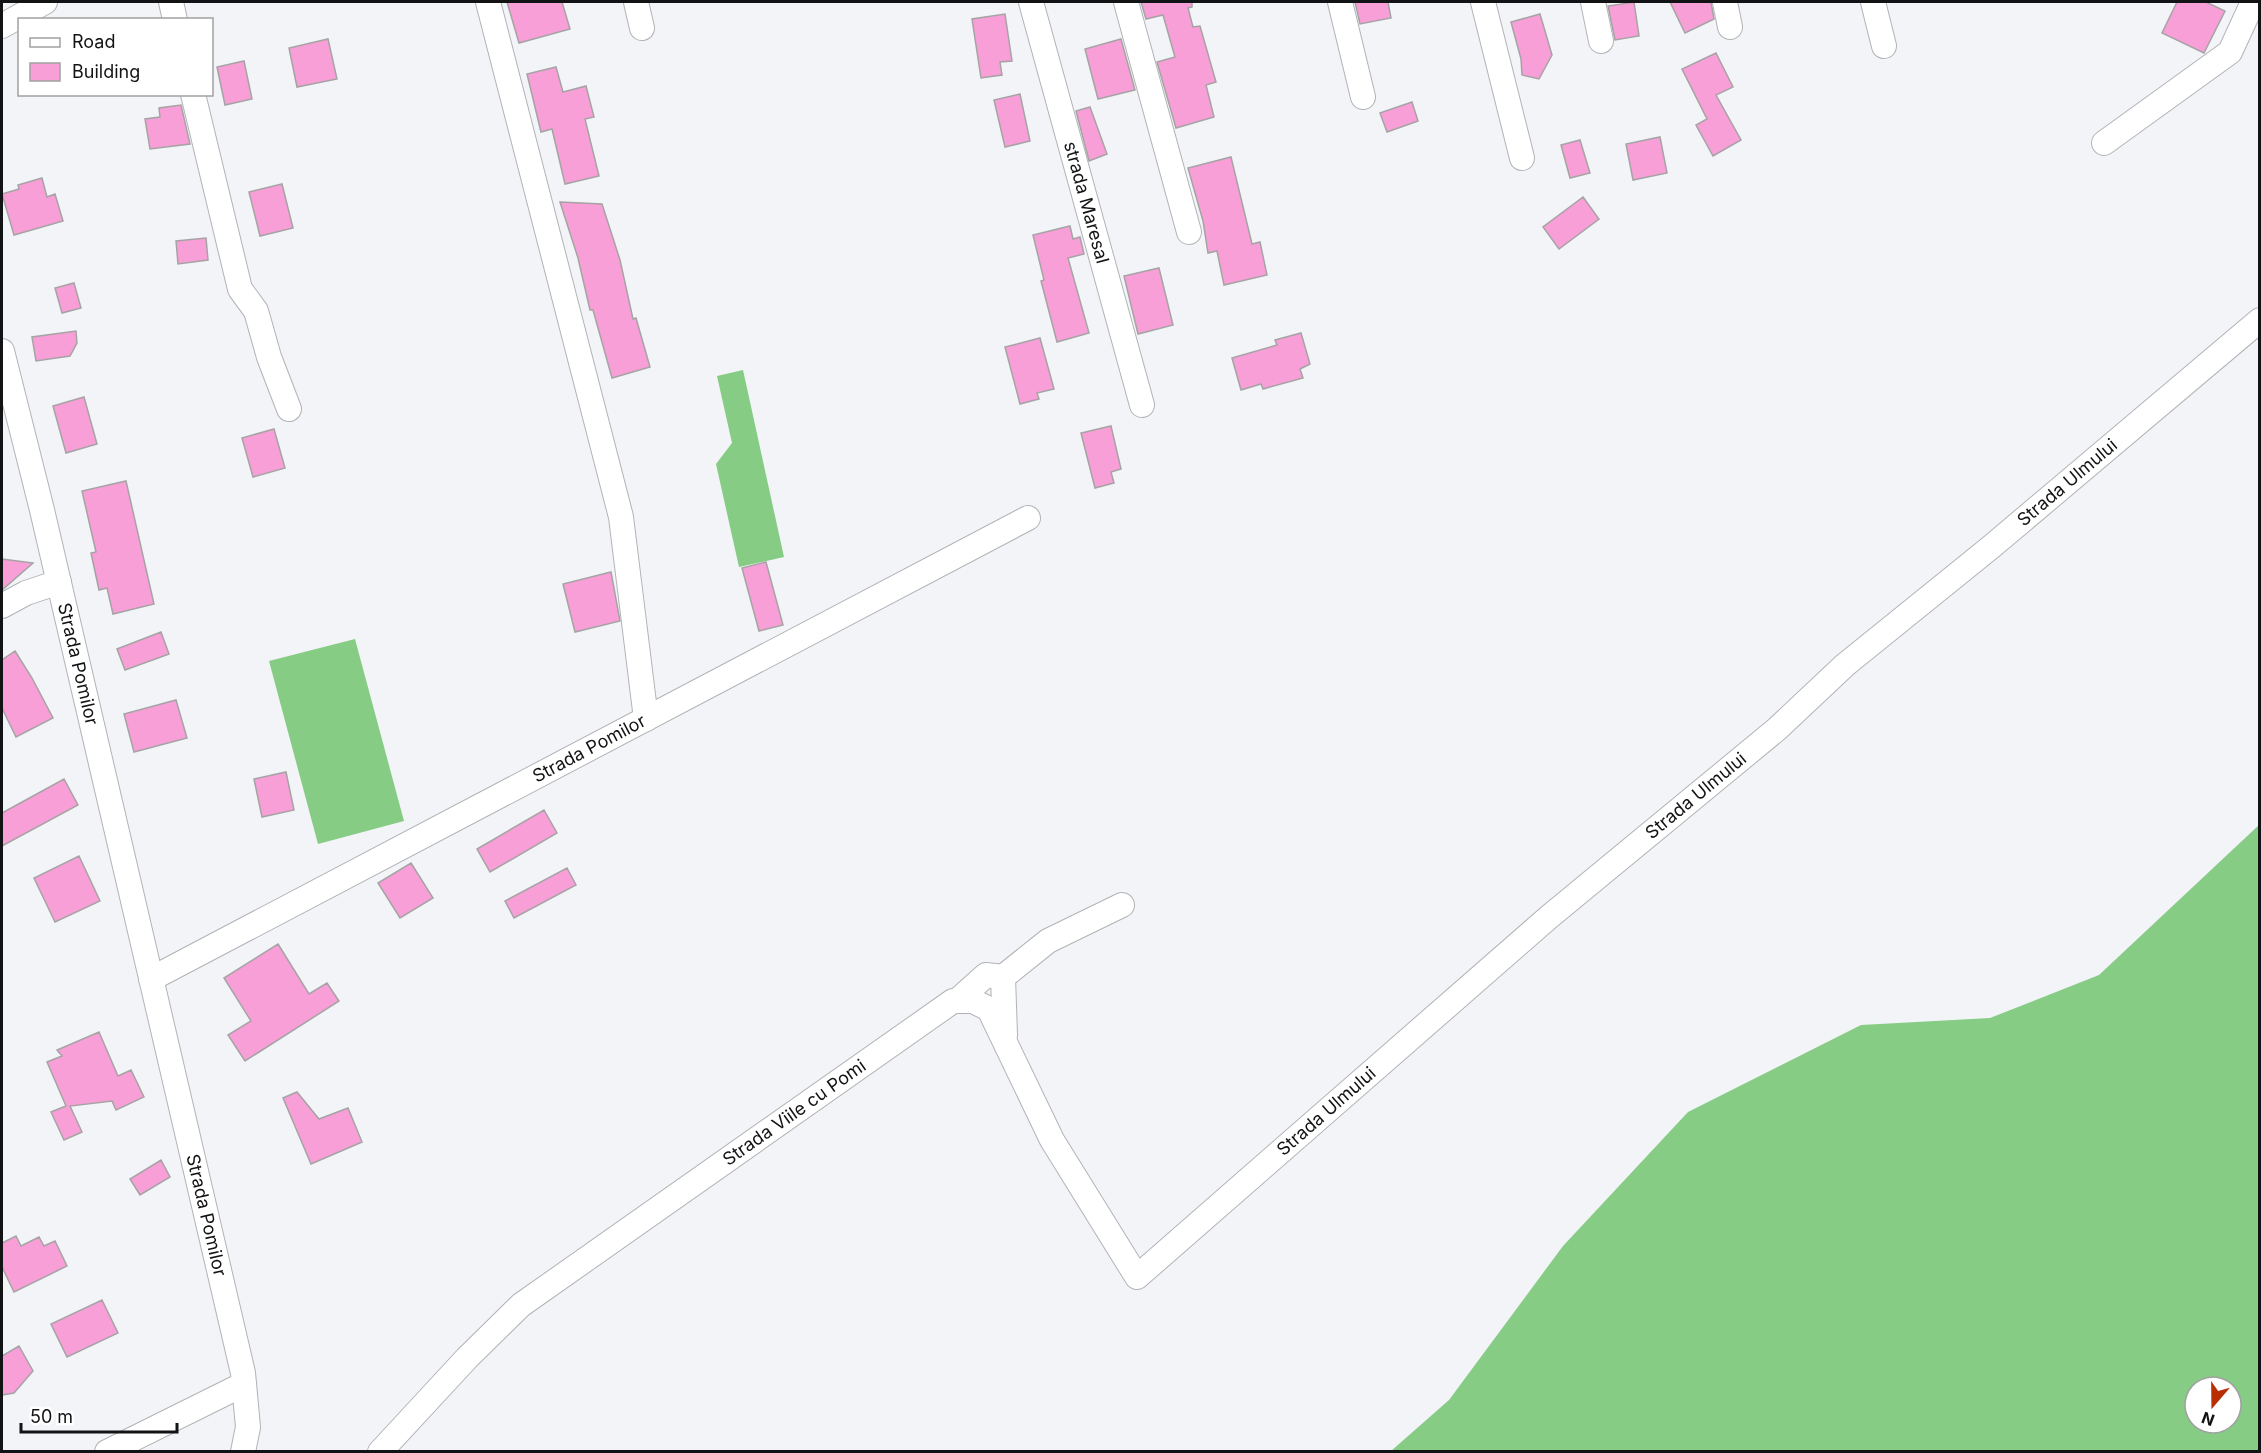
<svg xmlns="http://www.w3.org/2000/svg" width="2261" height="1453" font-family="Inter,sans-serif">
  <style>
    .forest { fill: #86cc84; fill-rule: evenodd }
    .building { fill: #f79fd6; stroke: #a6a3a5; stroke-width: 1.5 }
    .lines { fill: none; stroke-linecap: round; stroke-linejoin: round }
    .minor-casing { stroke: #b1b3b6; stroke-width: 26 }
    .minor { stroke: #fff; stroke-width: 24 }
    .labels { text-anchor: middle; stroke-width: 5; stroke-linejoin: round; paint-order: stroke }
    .street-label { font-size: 18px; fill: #121314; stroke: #fff }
  </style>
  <rect width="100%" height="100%" fill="#f2f4f7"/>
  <path class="forest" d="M 743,370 L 784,557 L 739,567 L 716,464 L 732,443 L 717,376 Z
    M 355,639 L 404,821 L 318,844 L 269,661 Z
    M 2259,825 L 2259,1451 L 1391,1451 L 1449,1400 L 1563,1246 L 1688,1112 L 1861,1025 L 1990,1018 L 2099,975 ZM 2195,1387 L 2231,1387 L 2231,1423 L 2195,1423 Z"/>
  <path class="building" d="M 507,2 L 562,2 L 570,29 L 519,43 Z
    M 1141,2 L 1192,2 L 1192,7 L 1188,8 L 1193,27 L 1200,26 L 1216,82 L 1206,85 L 1214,117 L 1176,128 L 1157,62 L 1175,57 L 1163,15 L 1146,19 Z
    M 1355,2 L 1388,2 L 1391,18 L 1360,24 Z
    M 1634,2 L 1639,36 L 1615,40 L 1608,6 Z
    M 1670,2 L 1711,2 L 1714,19 L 1685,33 Z
    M 2177,2 L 2206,2 L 2225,11 L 2204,53 L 2162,33 Z
    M 1005,14 L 1012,61 L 1000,62 L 1002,75 L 981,78 L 972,19 Z
    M 1540,14 L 1552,55 L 1539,79 L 1522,75 L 1521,59 L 1511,22 Z
    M 328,39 L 337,79 L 297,87 L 289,48 Z
    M 1121,39 L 1135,90 L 1098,99 L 1085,49 Z
    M 1716,53 L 1733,87 L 1716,95 L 1741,140 L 1713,156 L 1696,125 L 1707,119 L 1682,69 Z
    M 244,61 L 252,99 L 225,105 L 217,67 Z
    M 556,67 L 563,92 L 586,86 L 594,117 L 585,119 L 599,176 L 565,184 L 552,129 L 541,132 L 527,74 Z
    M 1020,94 L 1030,141 L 1005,147 L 994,100 Z
    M 1412,102 L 1418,121 L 1387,132 L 1380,113 Z
    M 181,105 L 190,144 L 150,149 L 145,119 L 160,117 L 159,108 Z
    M 1090,107 L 1107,154 L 1089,161 L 1076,111 Z
    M 1660,137 L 1667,173 L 1633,180 L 1626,144 Z
    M 1580,140 L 1590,173 L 1570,178 L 1561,145 Z
    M 1231,157 L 1252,244 L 1260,242 L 1267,275 L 1224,285 L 1217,251 L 1208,253 L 1203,221 L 1188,168 Z
    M 42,178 L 47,197 L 55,194 L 63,221 L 14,235 L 2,194 L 19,189 L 18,185 Z
    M 282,184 L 293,228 L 260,236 L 249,192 Z
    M 1583,197 L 1599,219 L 1559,249 L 1543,227 Z
    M 560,202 L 602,204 L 620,260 L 633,319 L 636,318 L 650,367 L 612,378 L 593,310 L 590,310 L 578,258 Z
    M 1070,226 L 1073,239 L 1080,237 L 1084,254 L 1068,258 L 1089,333 L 1057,342 L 1041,281 L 1044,280 L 1033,235 Z
    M 206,238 L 208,260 L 178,264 L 176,241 Z
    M 1159,268 L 1173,325 L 1138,334 L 1124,276 Z
    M 74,283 L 81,308 L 62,313 L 55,288 Z
    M 76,331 L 77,343 L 70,356 L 36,361 L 32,337 Z
    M 1301,333 L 1310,364 L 1300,369 L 1303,378 L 1263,389 L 1261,384 L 1241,390 L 1232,358 L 1277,345 L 1275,340 Z
    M 1040,338 L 1054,389 L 1037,393 L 1039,399 L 1020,404 L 1005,347 Z
    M 84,397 L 97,444 L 66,453 L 53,406 Z
    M 1111,426 L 1121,469 L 1111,472 L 1114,483 L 1095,488 L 1081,433 Z
    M 274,429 L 285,468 L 253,477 L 242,438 Z
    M 126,481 L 154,604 L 113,614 L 107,588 L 99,590 L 91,553 L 96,552 L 82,491 Z
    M 2,559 L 33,563 L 2,590 Z
    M 766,562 L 783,625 L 759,631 L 742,568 Z
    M 611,572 L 620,621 L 575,632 L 563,584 Z
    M 161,632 L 169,654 L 125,670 L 117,649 Z
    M 15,651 L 32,678 L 53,718 L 16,737 L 2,708 L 2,660 Z
    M 176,700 L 187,738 L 134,752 L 124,714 Z
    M 286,772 L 294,810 L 262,817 L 254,779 Z
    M 64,779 L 78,805 L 2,846 L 2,813 Z
    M 544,810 L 557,833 L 490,872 L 477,849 Z
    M 79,856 L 100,901 L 55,922 L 34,878 Z
    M 411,863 L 433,898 L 400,918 L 378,883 Z
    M 567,868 L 576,885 L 514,918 L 505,901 Z
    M 278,944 L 309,994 L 327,983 L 339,1001 L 245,1061 L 228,1035 L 251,1021 L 224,978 Z
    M 99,1032 L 118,1076 L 131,1070 L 144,1097 L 116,1110 L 112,1101 L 70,1106 L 82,1132 L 64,1140 L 51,1112 L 66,1106 L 47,1062 L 62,1056 L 57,1050 Z
    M 297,1092 L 319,1119 L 348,1108 L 362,1142 L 311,1164 L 283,1098 Z
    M 161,1160 L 170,1177 L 140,1195 L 130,1179 Z
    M 16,1236 L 21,1246 L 39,1237 L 44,1246 L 55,1241 L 67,1266 L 14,1292 L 2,1267 L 2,1243 Z
    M 102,1300 L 118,1333 L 67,1357 L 51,1324 Z
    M 19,1346 L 33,1371 L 14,1393 L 2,1395 L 2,1356 Z"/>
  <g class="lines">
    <defs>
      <g id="minor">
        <path d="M 171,2 L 175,20"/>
        <path d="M 488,2 L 621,517 L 646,719"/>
        <path d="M 636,2 L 642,28"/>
        <path id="s1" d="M 1031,2 L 1142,405"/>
        <path d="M 1126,2 L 1189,232"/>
        <path d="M 1340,2 L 1363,97"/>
        <path d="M 1483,2 L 1522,158"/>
        <path d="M 1593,2 L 1601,41"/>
        <path d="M 1725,2 L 1730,27"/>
        <path d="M 1873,2 L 1884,46"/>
        <path d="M 2,26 L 45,2"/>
        <path d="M 193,94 L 240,289 L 256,311 L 269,357 L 289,409"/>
        <path d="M 2104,143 L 2230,52 L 2253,2"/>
        <path id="s2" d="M 2,351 L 42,510 L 243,1373 L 248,1427 L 243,1452"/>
        <path d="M 2,606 L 26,593 L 59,582"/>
        <path id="s3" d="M 151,979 L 1028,518"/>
        <path d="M 957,1001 L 986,975 L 1003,977"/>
        <path d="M 1005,1035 L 1003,977 L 1048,941 L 1122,905"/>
        <path d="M 107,1452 L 244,1384"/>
        <path id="s4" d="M 380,1452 L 467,1358 L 521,1305 L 953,1001 L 973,1001 L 989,1009 L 1052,1140 L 1137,1277 L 1549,917 L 1777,729 L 1845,665 L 1991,547 L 2260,320"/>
      </g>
    </defs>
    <use href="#minor" class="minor-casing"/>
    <use href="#minor" class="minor"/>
  </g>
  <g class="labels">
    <g class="street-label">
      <text dy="6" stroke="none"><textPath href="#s1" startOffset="208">strada Maresal</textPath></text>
      <text dy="6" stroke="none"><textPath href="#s4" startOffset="2300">Strada Ulmului</textPath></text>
      <text dy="6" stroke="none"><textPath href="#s2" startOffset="322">Strada Pomilor</textPath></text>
      <text dy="6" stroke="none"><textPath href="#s3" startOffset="495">Strada Pomilor</textPath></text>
      <text dy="6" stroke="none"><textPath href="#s4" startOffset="1814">Strada Ulmului</textPath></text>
      <text dy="6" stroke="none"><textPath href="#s4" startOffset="538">Strada Viile cu Pomi</textPath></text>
      <text dy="6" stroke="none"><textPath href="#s4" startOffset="1328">Strada Ulmului</textPath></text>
      <text dy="6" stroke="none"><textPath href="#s2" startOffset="888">Strada Pomilor</textPath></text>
    </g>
  </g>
  <rect width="2261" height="1453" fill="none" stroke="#121314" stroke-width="6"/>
  <rect x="18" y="18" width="195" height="78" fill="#ffffff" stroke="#a0a1a1" stroke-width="1.5"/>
  <rect x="30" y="38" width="30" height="9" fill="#ffffff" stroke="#a0a1a1" stroke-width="1.5"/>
  <text x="72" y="48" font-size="18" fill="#121314">Road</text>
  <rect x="30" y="63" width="30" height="18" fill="#f79fd6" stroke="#a0a1a1" stroke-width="1.5"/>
  <text x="72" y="78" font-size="18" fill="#121314">Building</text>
  <g transform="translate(2213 1405) rotate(200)"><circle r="28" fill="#ffffff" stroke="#a0a1a1" stroke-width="1.5"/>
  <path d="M0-4.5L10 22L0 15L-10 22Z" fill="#b82e00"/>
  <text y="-9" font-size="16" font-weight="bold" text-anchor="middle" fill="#121314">N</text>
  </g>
  <path d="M21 1423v9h156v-9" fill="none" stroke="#121314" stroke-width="3"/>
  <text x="30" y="1423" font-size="18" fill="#121314" stroke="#ffffff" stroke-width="4.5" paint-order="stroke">50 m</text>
</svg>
